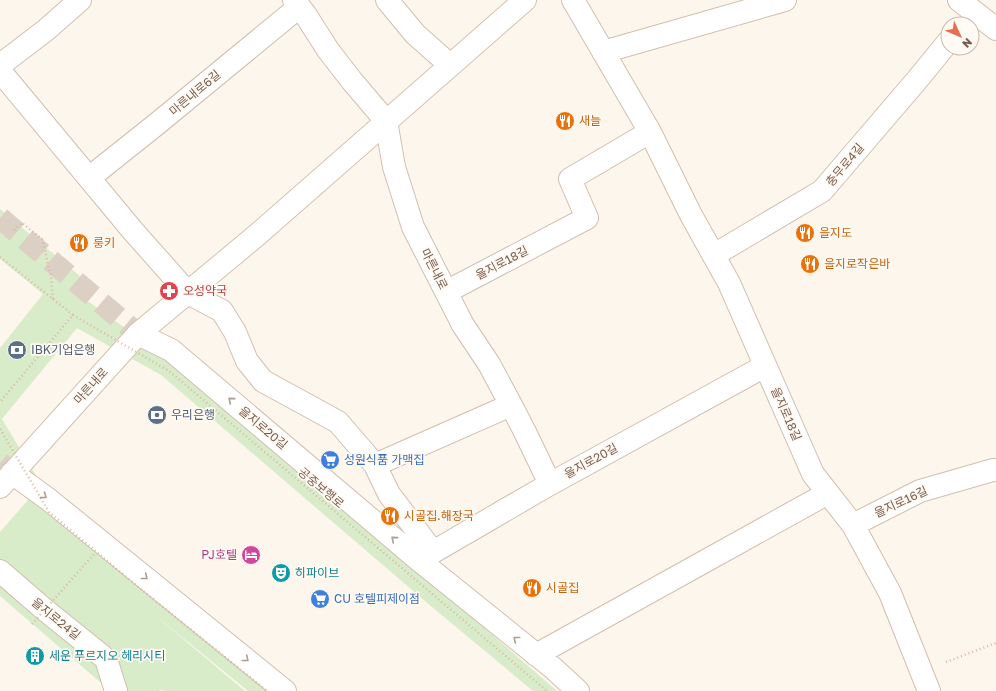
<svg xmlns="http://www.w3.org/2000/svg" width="996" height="691" font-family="'Golos Text','Noto Sans KR',sans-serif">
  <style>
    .green { fill: #d8ecc9 }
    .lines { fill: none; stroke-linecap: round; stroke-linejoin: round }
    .minor-tunnel { stroke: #dcd0c4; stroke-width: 22; stroke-dasharray: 22 11; stroke-linecap: butt }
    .minor-casing { stroke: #d1beb0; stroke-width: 24 }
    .secondary-casing { stroke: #d6c0b0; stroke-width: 24 }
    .path { stroke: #d9b8a5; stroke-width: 2.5; stroke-dasharray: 1 3; stroke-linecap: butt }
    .minor { stroke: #fff; stroke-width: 22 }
    .secondary { stroke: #fff; stroke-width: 22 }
    .path-bridge { stroke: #d9b8a5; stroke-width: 2.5; stroke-dasharray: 1 3; stroke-linecap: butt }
    .oneway { stroke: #af9d94 }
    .labels { text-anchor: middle; stroke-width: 3.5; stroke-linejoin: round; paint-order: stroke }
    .street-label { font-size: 12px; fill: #7a5c4d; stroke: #fffaf3 }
    .food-label { font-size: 12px; fill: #c56008; stroke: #fffaf3; text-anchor: start }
    .health-label { font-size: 12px; fill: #be3a42; stroke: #fffaf3; text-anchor: start }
    .service-label { font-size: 12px; fill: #4e5e75; stroke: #fffaf3; text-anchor: start }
    .shop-label { font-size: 12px; fill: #366cbe; stroke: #fffaf3; text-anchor: start }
    .hotel-label { font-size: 12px; fill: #b23c85; stroke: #fffaf3; text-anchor: end }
    .culture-label { font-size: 12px; fill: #0d838f; stroke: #fffaf3; text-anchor: start }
  </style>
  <rect width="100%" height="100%" fill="#fdf6ec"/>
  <path class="green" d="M 0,209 L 81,277 L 82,297 L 167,358 L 399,554 L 557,691 L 533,691 L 432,607 L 161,375 L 77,328 L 2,419 L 61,517 L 274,691 L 248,691 L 150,611 L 245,691 L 164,691 L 162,690 L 158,691 L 119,691 L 109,659 L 0,566 L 0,532 L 28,500 L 0,475 L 0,348 L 43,294 L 0,259 Z
    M 0,570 L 106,659 L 108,689 L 0,596 Z"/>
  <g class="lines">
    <path class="minor-tunnel" d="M 0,218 L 138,334
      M 0,463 L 12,473"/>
    <defs>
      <path id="minor" d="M 294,0 L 305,14 L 328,50 L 352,81 L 386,121 L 394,167 L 413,227 L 463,325 L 489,364 L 511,405 L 524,430 L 550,484
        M 387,0 L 415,34 L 450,65
        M 573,0 L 650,132 L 691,215 L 729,283 L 813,474 L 853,525 L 890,593 L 929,691
        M 959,0 L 996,29
        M 603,52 L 785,0
        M 0,65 L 8,59 L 46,30 L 80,0
        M 0,71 L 133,231 L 188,293 L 222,311 L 235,332 L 247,361 L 263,381 L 338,422 L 375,465 L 389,494 L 433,552
        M 89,178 L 158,123 L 299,7
        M 714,255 L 822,191 L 917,80 L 948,42
        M 446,292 L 587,218 L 570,179 L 650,132
        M 138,334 L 171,350 L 420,561 L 553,668 L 578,691
        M 375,465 L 511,405
        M 12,473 L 48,499 L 285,691
        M 853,525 L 920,491 L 993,470 L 996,470
        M 421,560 L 433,552 L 550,484 L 765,366
        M 0,571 L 45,610 L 106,659 L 116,691
        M 536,655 L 828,493"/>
      <path id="secondary" d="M 0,487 L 138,334 L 257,235 L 525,0"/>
    </defs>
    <use href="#minor" class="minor-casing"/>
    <use href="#secondary" class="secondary-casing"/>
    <path class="path" d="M 14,230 L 22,223 L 42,239 L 51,277 L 53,299
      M 0,257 L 73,315 L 0,402
      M 946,662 L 996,643"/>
    <use href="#minor" class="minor"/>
    <use href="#secondary" class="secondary"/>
    <path class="path-bridge" d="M 73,315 L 169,371 L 547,691
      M 0,429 L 49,512 L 137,586 L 267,691
      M 32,624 L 96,552"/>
  </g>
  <defs><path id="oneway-chevron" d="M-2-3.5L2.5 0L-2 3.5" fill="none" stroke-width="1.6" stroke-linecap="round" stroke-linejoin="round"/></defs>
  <g class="oneway">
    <use href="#oneway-chevron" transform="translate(231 400) rotate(-140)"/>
    <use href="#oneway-chevron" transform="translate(44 496) rotate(36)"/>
    <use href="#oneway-chevron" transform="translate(394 539) rotate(-140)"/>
    <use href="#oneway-chevron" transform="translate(145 577) rotate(39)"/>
    <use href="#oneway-chevron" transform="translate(516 639) rotate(-141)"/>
    <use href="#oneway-chevron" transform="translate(246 659) rotate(39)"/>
  </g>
  <defs>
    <symbol id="restaurant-disc" viewBox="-11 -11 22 22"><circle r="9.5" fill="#e8710a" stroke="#fffaf3"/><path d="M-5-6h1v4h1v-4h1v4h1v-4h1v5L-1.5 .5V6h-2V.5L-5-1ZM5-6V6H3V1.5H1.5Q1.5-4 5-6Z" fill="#fff"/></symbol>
    <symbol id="pharmacy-disc" viewBox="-11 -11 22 22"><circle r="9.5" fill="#e0444e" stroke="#fffaf3"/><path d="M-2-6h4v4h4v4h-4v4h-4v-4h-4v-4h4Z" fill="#fff"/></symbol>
    <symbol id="bank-disc" viewBox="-11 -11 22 22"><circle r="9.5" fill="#5c6f8a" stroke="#fffaf3"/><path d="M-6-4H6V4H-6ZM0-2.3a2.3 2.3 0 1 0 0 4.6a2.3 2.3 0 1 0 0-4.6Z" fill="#fff"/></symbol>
    <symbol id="supermarket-disc" viewBox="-11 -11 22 22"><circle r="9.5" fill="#3f7fe0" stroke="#fffaf3"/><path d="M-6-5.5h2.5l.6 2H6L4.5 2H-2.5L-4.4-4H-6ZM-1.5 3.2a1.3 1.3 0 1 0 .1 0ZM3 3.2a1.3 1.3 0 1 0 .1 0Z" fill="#fff"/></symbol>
    <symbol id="hotel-disc" viewBox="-11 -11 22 22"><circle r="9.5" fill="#d1479c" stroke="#fffaf3"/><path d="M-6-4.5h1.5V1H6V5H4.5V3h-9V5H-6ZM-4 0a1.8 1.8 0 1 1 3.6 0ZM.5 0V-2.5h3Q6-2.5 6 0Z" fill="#fff"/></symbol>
    <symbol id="theatre-disc" viewBox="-11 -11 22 22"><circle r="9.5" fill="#0f9aa8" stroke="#fffaf3"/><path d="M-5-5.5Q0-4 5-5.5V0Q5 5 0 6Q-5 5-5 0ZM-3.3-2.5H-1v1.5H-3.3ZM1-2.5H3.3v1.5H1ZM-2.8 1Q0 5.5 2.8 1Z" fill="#fff"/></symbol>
    <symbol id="building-disc" viewBox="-11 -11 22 22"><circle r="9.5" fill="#0f9aa8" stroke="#fffaf3"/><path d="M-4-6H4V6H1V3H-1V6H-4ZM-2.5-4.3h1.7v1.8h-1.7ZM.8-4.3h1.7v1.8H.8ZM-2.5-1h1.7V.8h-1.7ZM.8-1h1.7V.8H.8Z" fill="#fff"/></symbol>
  </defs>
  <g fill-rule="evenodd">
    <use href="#restaurant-disc" x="554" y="110" width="22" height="22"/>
    <use href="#restaurant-disc" x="794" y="222" width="22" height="22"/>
    <use href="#restaurant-disc" x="68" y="232" width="22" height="22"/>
    <use href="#restaurant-disc" x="799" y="253" width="22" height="22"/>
    <use href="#pharmacy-disc" x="158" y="280" width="22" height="22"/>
    <use href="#bank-disc" x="6" y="339" width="22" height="22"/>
    <use href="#bank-disc" x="146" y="404" width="22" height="22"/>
    <use href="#supermarket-disc" x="319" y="449" width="22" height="22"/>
    <use href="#restaurant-disc" x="379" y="505" width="22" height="22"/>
    <use href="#hotel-disc" x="240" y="544" width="22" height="22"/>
    <use href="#theatre-disc" x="270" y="562" width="22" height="22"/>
    <use href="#restaurant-disc" x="521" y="577" width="22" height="22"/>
    <use href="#supermarket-disc" x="309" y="588" width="22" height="22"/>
    <use href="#building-disc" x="24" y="645" width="22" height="22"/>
  </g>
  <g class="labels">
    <g class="street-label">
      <text transform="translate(195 93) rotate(-40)" y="4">마른내로6길</text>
      <text transform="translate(845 165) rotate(-50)" y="4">충무로4길</text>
      <text transform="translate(502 263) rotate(-28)" y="4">을지로18길</text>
      <text transform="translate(434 269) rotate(63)" y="4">마른내로</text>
      <text transform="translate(91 386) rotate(-48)" y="4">마른내로</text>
      <text transform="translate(786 414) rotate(66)" y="4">을지로18길</text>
      <text transform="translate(263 428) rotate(40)" y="4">을지로20길</text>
      <text transform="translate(591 461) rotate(-29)" y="4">을지로20길</text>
      <text transform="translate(321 488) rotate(40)" y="4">공중보행로</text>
      <text transform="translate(901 502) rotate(-25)" y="4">을지로16길</text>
      <text transform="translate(56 619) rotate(39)" y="4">을지로24길</text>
    </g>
    <g class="food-label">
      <text x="579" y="125">새늘</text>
      <text x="819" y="237">을지도</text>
      <text x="93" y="247">룽키</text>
      <text x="824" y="268">을지로작은바</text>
      <text x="404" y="520">시골집.해장국</text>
      <text x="546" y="592">시골집</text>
    </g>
    <g class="health-label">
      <text x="183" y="295">오성약국</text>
    </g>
    <g class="service-label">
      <text x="31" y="354">IBK기업은행</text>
      <text x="171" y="419">우리은행</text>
    </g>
    <g class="shop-label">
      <text x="344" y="464">성원식품 가맥집</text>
      <text x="334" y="603">CU 호텔피제이점</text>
    </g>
    <g class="hotel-label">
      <text x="237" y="559">PJ호텔</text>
    </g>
    <g class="culture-label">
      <text x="295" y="577">히파이브</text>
      <text x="49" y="660">세운 푸르지오 헤리시티</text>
    </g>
  </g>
  <g transform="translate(960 36) rotate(134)"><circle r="19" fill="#fffaf3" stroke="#cabbb1"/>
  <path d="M0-3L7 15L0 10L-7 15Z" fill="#e76f51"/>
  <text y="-6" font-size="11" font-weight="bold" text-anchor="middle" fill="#7a5c4d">N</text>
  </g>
</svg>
